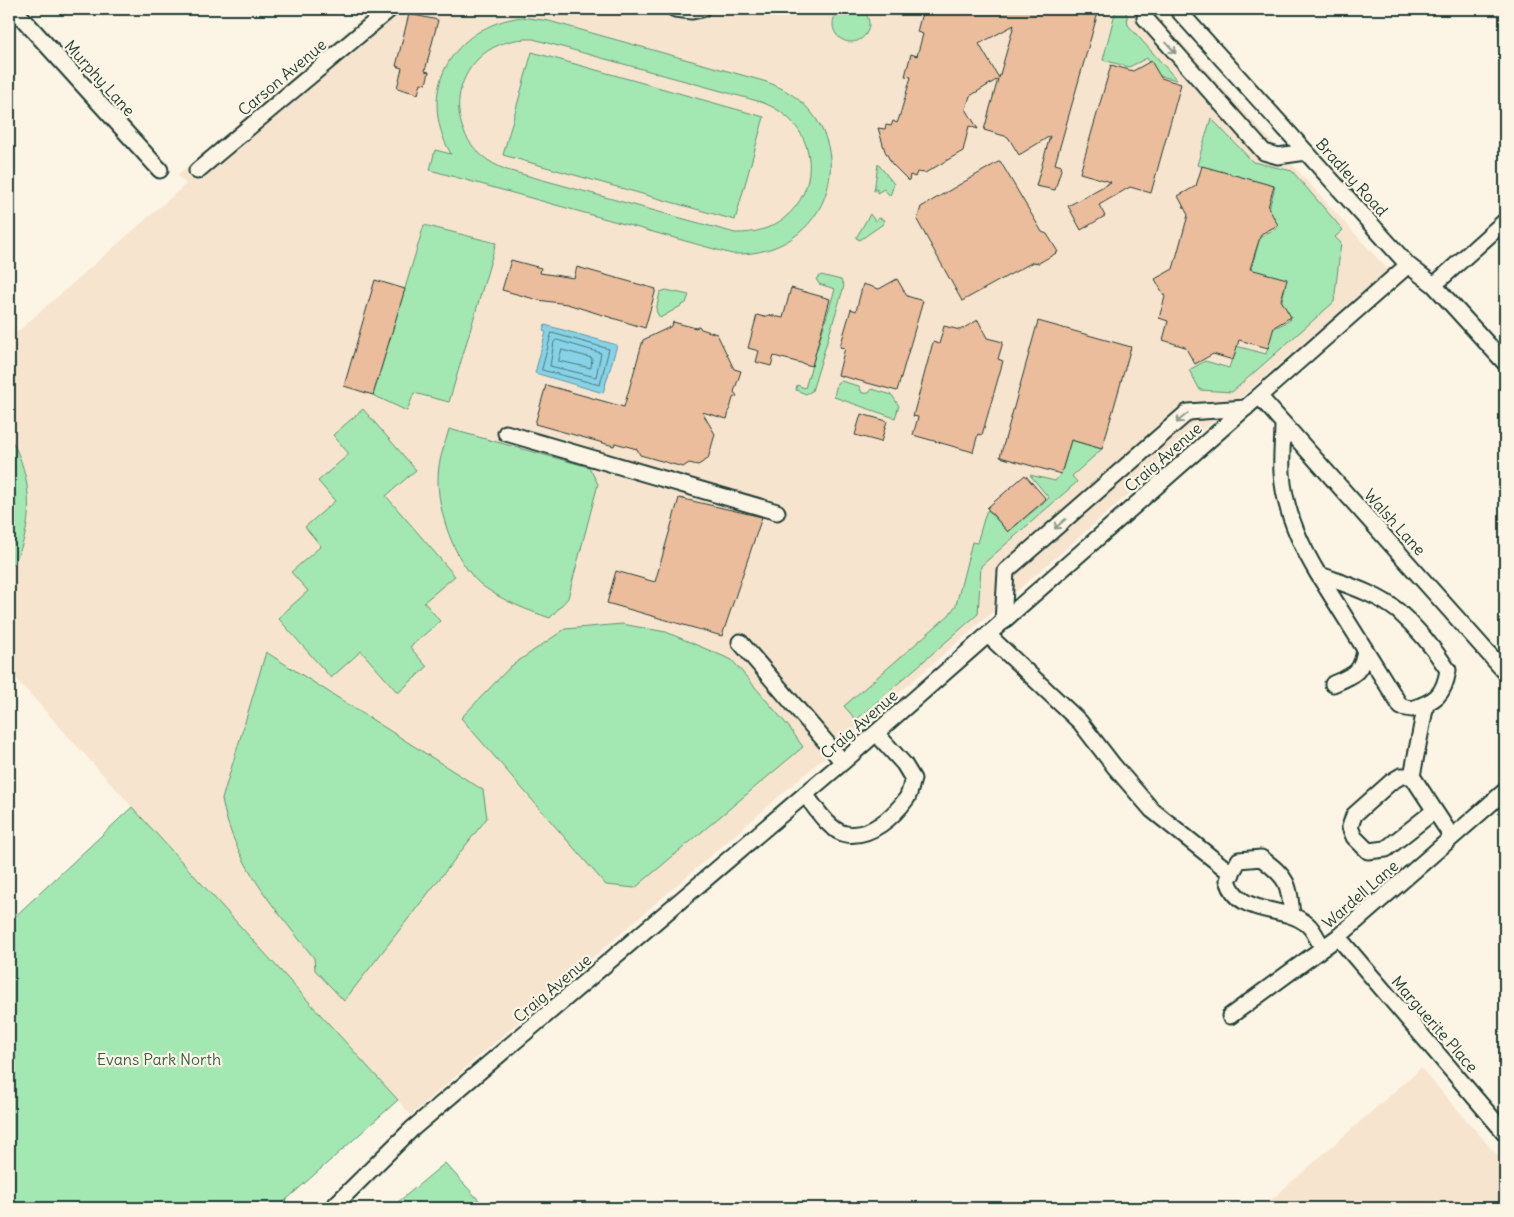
<svg xmlns="http://www.w3.org/2000/svg" width="1514" height="1217" font-family="Delius,sans-serif">
  <style>
    .built { fill: #f7e4cf }
    .green { fill: #a3e7b3; stroke: #619274; fill-rule: evenodd }
    .water { fill: #87d2e7; stroke: #5d969f }
    .lines { fill: none; stroke-linecap: round; stroke-linejoin: round }
    .shore { stroke: #49797c; stroke-width: 1 }
    .building { fill: #ecbd9c; stroke: #1f3d34; fill-rule: evenodd }
    .minor-casing { stroke: #1f3d34; stroke-width: 19 }
    .minor { stroke: #fcf5e5; stroke-width: 15 }
    .oneway { stroke: #8e998c }
    .labels { text-anchor: middle; stroke-width: 4.5; stroke-linejoin: round; paint-order: stroke }
    .street-label { font-size: 16px; fill: #1f3d34; stroke: #fcf5e5 }
    .park-label { font-size: 16px; fill: #395f4d; stroke: #fcf5e5 }
  </style>
  <rect width="100%" height="100%" fill="#fcf5e5"/>
  <filter id="ink" filterUnits="userSpaceOnUse"><feTurbulence type="fractalNoise" baseFrequency=".02" numOctaves="2"/><feDisplacementMap in="SourceGraphic" scale="10" xChannelSelector="R" yChannelSelector="G"/><feConvolveMatrix kernelMatrix="1 2 1 2 8 2 1 2 1" color-interpolation-filters="sRGB"/></filter>
  <g filter="url(#ink)">
    <path class="built" d="M 373,9 L 1151,9 L 1388,270 L 411,1115 L 9,671 L 9,339 L 186,184 L 177,175 Z
      M 1421,1068 L 1505,1164 L 1505,1208 L 1262,1208 Z"/>
    <path class="green" d="M833 24a18 18 0 1 1 36 0a18 18 0 1 1-36 0Z
      M 1116,9 L 1126,9 L 1128,25 L 1177,80 L 1156,75 L 1147,58 L 1129,67 L 1103,60 Z
      M 522,17 L 549,21 L 767,82 C 869,119 841,258 732,254 L 430,170 L 435,150 L 451,154 C 415,91 452,26 522,17 ZM 533,39 L 761,102 C 839,130 817,236 735,233 L 507,170 C 429,141 451,36 533,39 Z
      M 532,52 L 764,117 L 735,220 L 503,155 Z
      M 1211,118 L 1253,162 L 1292,171 L 1343,230 L 1335,237 L 1341,243 L 1334,302 L 1232,392 L 1200,390 L 1189,370 L 1205,361 L 1229,368 L 1236,346 L 1266,354 L 1273,329 L 1290,320 L 1281,304 L 1287,280 L 1251,270 L 1260,237 L 1277,228 L 1268,212 L 1275,187 L 1197,165 Z
      M 878,164 L 894,184 L 890,196 L 884,189 L 877,193 L 877,189 L 874,191 Z
      M 870,214 L 875,221 L 879,218 L 884,220 L 883,224 L 860,240 L 856,238 Z
      M 424,225 L 496,243 L 449,402 L 414,393 L 407,411 L 373,395 Z
      M 821,275 L 841,280 L 844,286 L 812,391 L 806,394 L 796,390 L 797,385 L 805,388 L 835,289 L 819,284 L 816,279 Z
      M 666,290 L 689,295 L 686,303 L 660,318 L 656,311 L 660,292 Z
      M 841,381 L 859,386 L 862,393 L 869,393 L 872,389 L 892,395 L 899,406 L 895,418 L 834,397 L 837,383 Z
      M 363,409 L 416,470 L 386,496 L 455,576 L 424,602 L 440,621 L 410,647 L 427,667 L 398,693 L 361,651 L 331,678 L 278,618 L 308,591 L 291,572 L 321,546 L 305,527 L 335,501 L 318,481 L 349,454 L 333,435 Z
      M 449,429 L 589,467 L 598,484 L 568,598 L 550,618 C 527,610 505,602 484,587 C 454,565 433,502 439,466 C 441,453 446,441 449,429 Z
      M 9,436 C 34,476 36,532 9,571 Z
      M 1071,440 L 1102,449 L 1072,476 L 1077,482 L 981,566 L 978,614 L 856,720 L 844,706 L 949,615 L 956,605 L 972,542 L 977,543 L 986,512 L 988,510 L 1008,532 L 1049,498 L 1030,475 L 1055,481 L 1061,474 Z
      M 622,624 L 666,632 L 732,660 L 789,727 L 803,747 L 635,888 L 606,885 L 461,718 L 511,666 L 565,629 Z
      M 266,652 L 483,790 L 487,818 L 344,1001 L 315,970 L 314,958 C 276,910 233,862 222,799 Z
      M 132,807 L 398,1100 L 277,1208 L 9,1208 L 9,922 Z
      M 445,1163 L 486,1208 L 391,1208 Z"/>
    <path class="water" d="M 545,325 L 617,345 L 603,393 L 535,373 L 546,332 L 543,331 Z"/>
    <g class="lines">
      <path class="shore" d="M 552,333 L 609,349 L 600,385 L 542,370 Z
        M 557,340 L 601,353 L 596,377 L 550,366 L 554,342 Z
        M 562,350 L 592,358 L 591,368 L 559,361 Z"/>
    </g>
    <path class="building" d="M 923,9 L 1099,9 L 1055,164 L 1062,166 L 1055,190 L 1036,186 L 1050,136 L 1019,155 L 1008,137 L 984,130 L 998,79 L 970,96 L 966,109 L 978,129 L 969,126 L 963,151 L 925,173 L 917,172 L 915,177 L 910,175 L 909,181 L 892,164 L 885,151 L 878,128 L 885,129 L 886,125 L 891,126 L 893,121 L 897,123 L 899,118 L 911,77 L 905,76 L 911,54 L 917,56 L 923,34 L 917,32 ZM 1014,25 L 999,78 L 979,44 Z
      M 409,14 L 438,20 L 425,71 L 429,72 L 426,84 L 421,83 L 418,94 L 397,88 L 402,68 L 396,66 Z
      M 1151,61 L 1161,78 L 1181,84 L 1151,193 L 1130,187 L 1099,205 L 1105,216 L 1081,230 L 1068,206 L 1111,182 L 1080,173 L 1111,65 L 1133,71 Z
      M 1000,161 L 1042,232 L 1047,234 L 1058,252 L 1039,263 L 1033,262 L 962,301 L 917,220 L 921,207 Z
      M 1202,166 L 1274,186 L 1268,207 L 1278,225 L 1261,234 L 1250,269 L 1287,279 L 1281,300 L 1291,317 L 1274,327 L 1268,348 L 1239,340 L 1233,360 L 1213,354 L 1195,364 L 1185,347 L 1163,340 L 1168,321 L 1159,318 L 1165,297 L 1155,279 L 1173,269 L 1188,215 L 1178,196 L 1196,186 Z
      M 511,260 L 541,268 L 540,273 L 574,278 L 577,267 L 656,289 L 645,328 L 567,304 L 538,300 L 502,290 Z
      M 897,279 L 907,296 L 923,301 L 897,391 L 838,375 L 845,348 L 840,347 L 851,309 L 856,311 L 863,284 L 879,289 Z
      M 375,280 L 405,289 L 373,395 L 344,386 Z
      M 791,288 L 830,299 L 812,366 L 774,356 L 771,366 L 756,362 L 759,351 L 748,348 L 757,315 L 764,317 L 769,315 L 783,318 Z
      M 978,320 L 987,338 L 1003,342 L 998,359 L 1003,361 L 982,435 L 978,434 L 973,452 L 913,435 L 918,417 L 913,416 L 933,342 L 939,344 L 944,326 L 960,330 Z
      M 1038,321 L 1131,347 L 1102,449 L 1071,440 L 1061,474 L 1000,457 Z
      M 673,322 L 696,328 L 699,326 L 701,329 L 717,334 L 734,369 L 741,371 L 734,392 L 737,396 L 733,398 L 727,419 L 702,412 L 715,434 L 708,459 L 698,465 L 689,463 L 683,467 L 640,455 L 637,449 L 615,443 L 614,446 L 535,424 L 546,385 L 624,407 L 643,340 L 672,326 Z
      M 861,414 L 887,421 L 881,442 L 855,435 Z
      M 1025,475 L 1046,499 L 1008,532 L 987,508 Z
      M 679,498 L 762,517 L 722,636 L 607,603 L 616,571 L 655,582 Z"/>
    <g class="lines">
      <defs>
        <path id="minor" d="M 14,9 L 160,170
          M 675,9 L 692,11 L 702,9
          M 1146,9 L 1145,18 L 1264,152 L 1278,156 L 1306,152
          M 1177,9 L 1408,265 L 1434,285 L 1505,363
          M 197,171 L 390,9
          M 1434,285 L 1505,221
          M 1259,396 L 1505,672
          M 1283,423 C 1283,440 1281,457 1282,473 C 1284,509 1300,544 1318,574 L 1401,707 L 1412,709 C 1435,701 1444,696 1448,670 C 1435,650 1416,627 1398,611 C 1376,593 1344,584 1318,574
          M 506,433 L 777,512
          M 1003,622 L 1006,571 L 1188,412 L 1246,408
          M 988,635 L 1080,722 L 1114,766 L 1152,810 L 1232,874
          M 740,642 L 843,762
          M 1333,684 C 1354,675 1362,673 1365,649
          M 1426,704 L 1412,776 L 1401,776 L 1391,782 L 1354,815 L 1350,827 L 1354,837 L 1368,851 L 1386,849 L 1434,811
          M 1412,776 L 1452,837
          M 805,794 C 815,807 829,831 846,834 C 871,838 894,816 907,798 C 910,793 911,785 913,779 L 904,764 L 876,733
          M 1292,916 C 1289,883 1288,878 1261,858 L 1239,860 L 1228,880 C 1239,918 1285,904 1308,925 C 1314,930 1318,941 1323,948
          M 1338,937 L 1505,1133
          M 1230,1016 L 1338,937 L 1505,791
          M 332,1208 L 412,1129 L 843,762 L 1408,265"/>
      </defs>
      <use href="#minor" class="minor-casing"/>
      <use href="#minor" class="minor"/>
    </g>
    <defs><path id="oneway-shaft" d="M-6 0H5M1.5-3L5.5 0L1.5 3" fill="none" stroke-width="1.6" stroke-linecap="round" stroke-linejoin="round" transform="scale(1.25)"/></defs>
    <g class="oneway">
      <use href="#oneway-shaft" transform="translate(1171 48) rotate(49)"/>
      <use href="#oneway-shaft" transform="translate(1182 418) rotate(140)"/>
      <use href="#oneway-shaft" transform="translate(1060 524) rotate(139)"/>
    </g>
  </g>
  <g class="labels">
    <g class="street-label">
      <text transform="translate(282 77) rotate(-40)" y="6">Carson Avenue</text>
      <text transform="translate(100 78) rotate(48)" y="6">Murphy Lane</text>
      <text transform="translate(1352 177) rotate(48)" y="6">Bradley Road</text>
      <text transform="translate(1163 457) rotate(-41)" y="6">Craig Avenue</text>
      <text transform="translate(1395 522) rotate(48)" y="6">Walsh Lane</text>
      <text transform="translate(859 724) rotate(-41)" y="6">Craig Avenue</text>
      <text transform="translate(1360 894) rotate(-41)" y="6">Wardell Lane</text>
      <text transform="translate(552 988) rotate(-40)" y="6">Craig Avenue</text>
      <text transform="translate(1435 1024) rotate(49)" y="6">Marguerite Place</text>
    </g>
    <g class="park-label">
      <text x="159" y="1065">Evans Park North</text>
    </g>
  </g>
  <rect width="1514" height="1217" fill="none" stroke="#fcf5e5" stroke-width="30"/>
  <rect x="15" y="15" width="1484" height="1187" fill="none" stroke="#1f3d34" stroke-width="2" filter="url(#ink)"/>
</svg>
